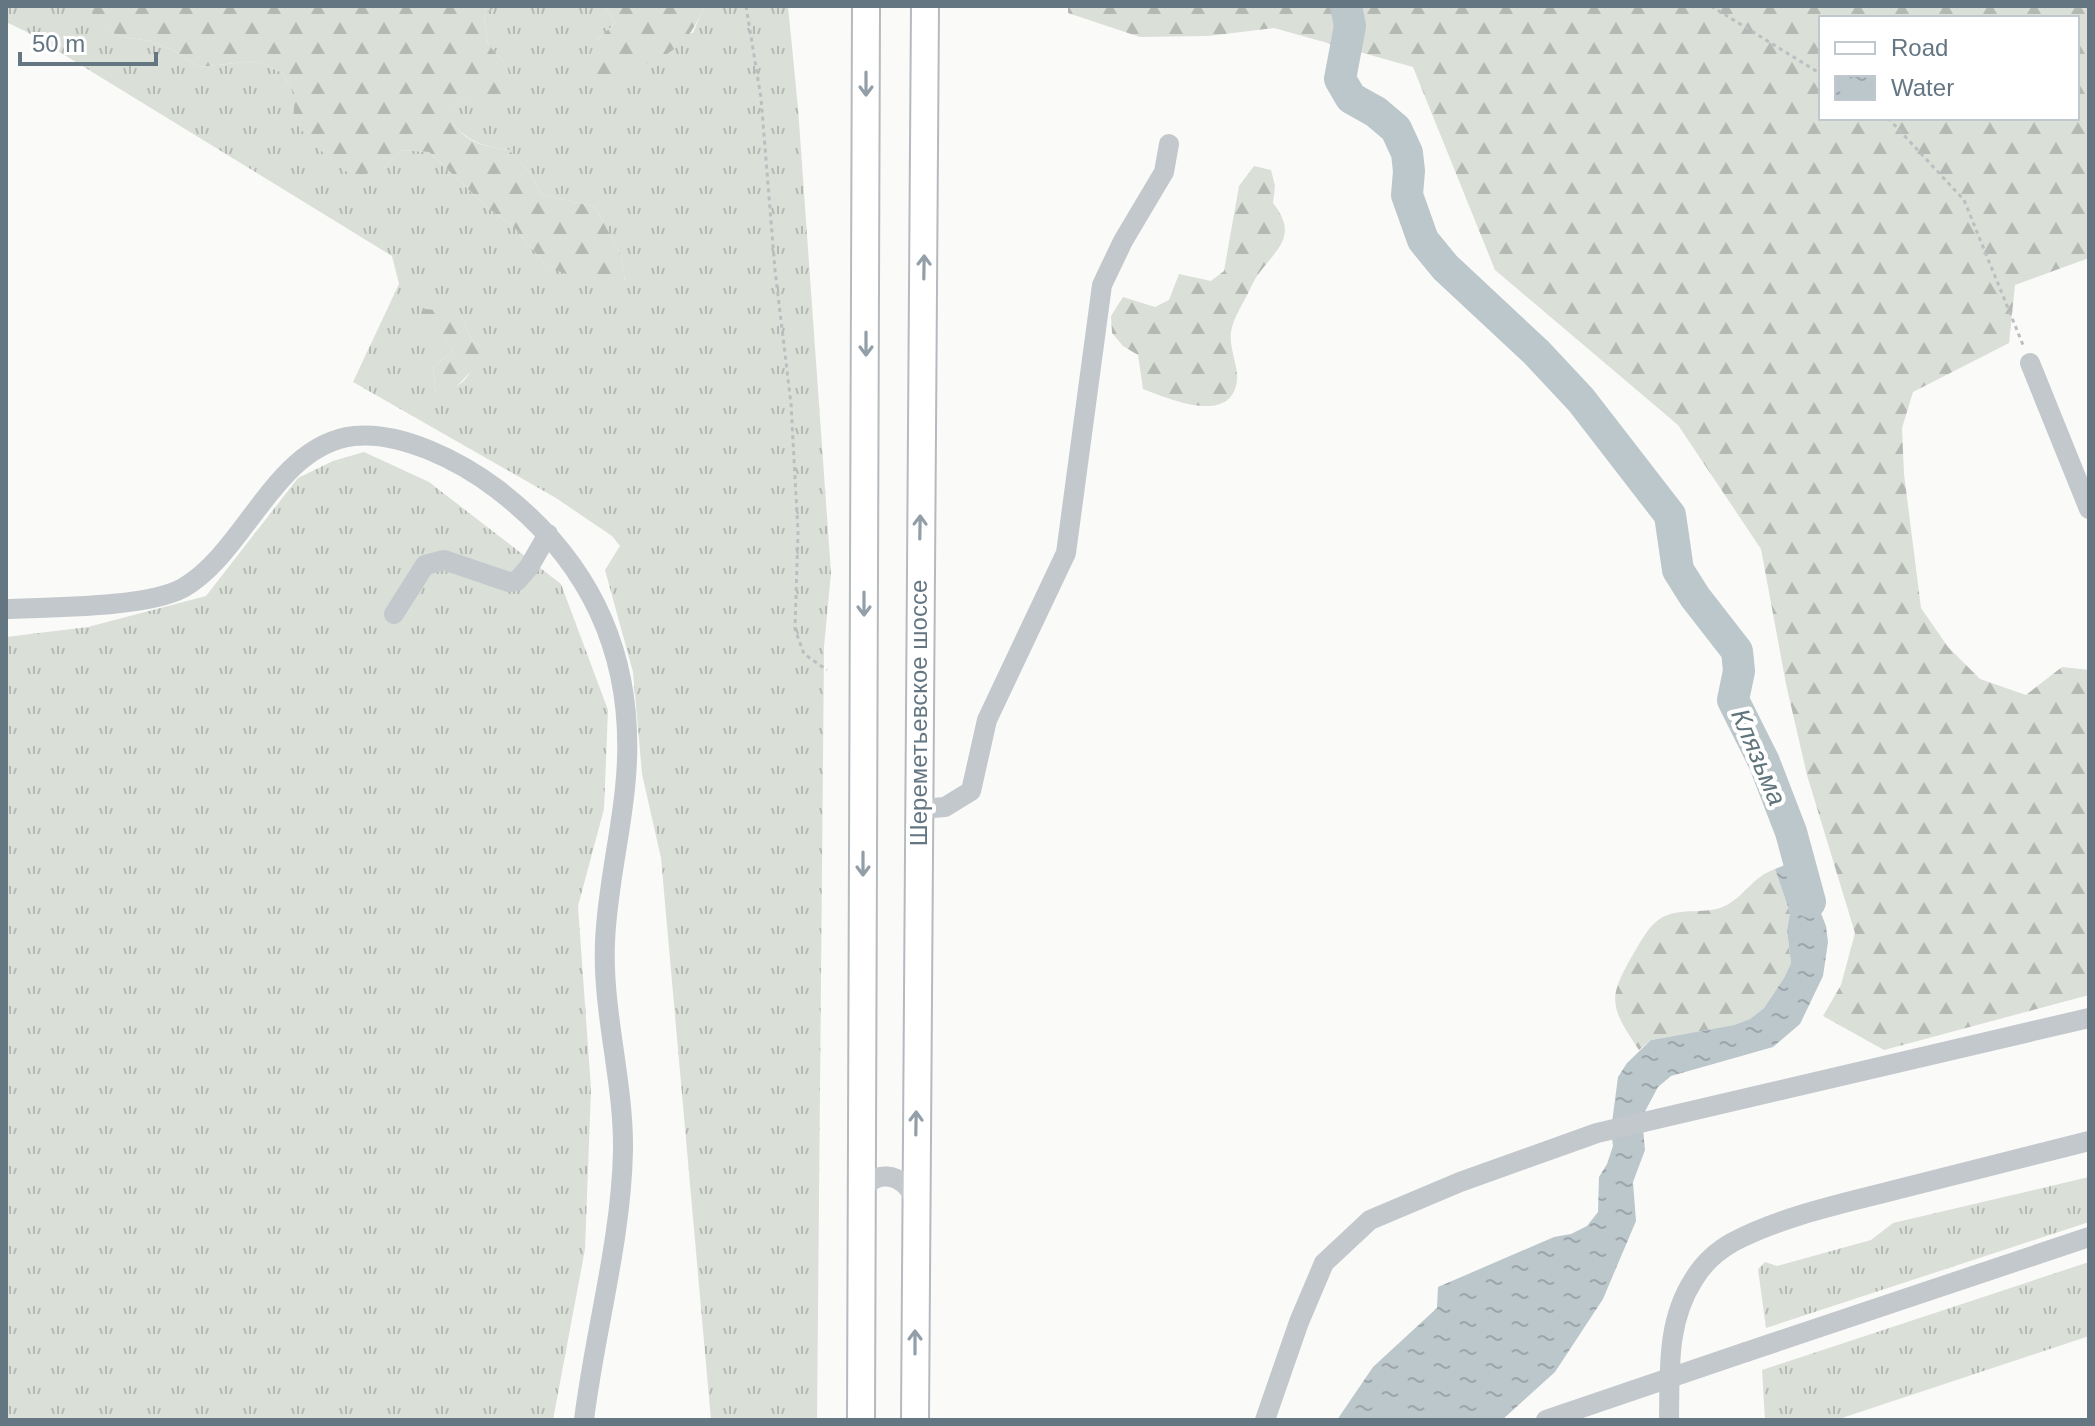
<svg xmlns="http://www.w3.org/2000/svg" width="2095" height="1426" font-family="Helvetica,sans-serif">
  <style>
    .grass { fill: url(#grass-tufts); fill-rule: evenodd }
    .forest { fill: url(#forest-firs); fill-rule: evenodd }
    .water { fill: url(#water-ripples) }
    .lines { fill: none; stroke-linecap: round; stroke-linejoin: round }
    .river { stroke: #bbc7cb; stroke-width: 32 }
    .major-casing { stroke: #b5babe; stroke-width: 30 }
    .path { stroke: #bbbfc2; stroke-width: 3; stroke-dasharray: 4 4; stroke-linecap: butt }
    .minor { stroke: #c3c8cc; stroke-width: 20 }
    .major { stroke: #fff; stroke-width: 26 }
    .minor-bridge { stroke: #c3c8cc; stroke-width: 20 }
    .oneway { stroke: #939fa8 }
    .labels { text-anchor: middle; stroke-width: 8; stroke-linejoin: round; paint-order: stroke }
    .street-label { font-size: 24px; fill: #657683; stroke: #fff }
    .water-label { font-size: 26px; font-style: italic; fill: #60757c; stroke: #fff }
  </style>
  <defs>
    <pattern id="grass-tufts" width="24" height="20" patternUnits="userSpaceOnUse" patternTransform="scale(2)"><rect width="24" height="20" fill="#dadfd7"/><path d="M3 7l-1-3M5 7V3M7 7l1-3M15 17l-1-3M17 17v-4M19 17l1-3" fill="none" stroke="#b4b9b4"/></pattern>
    <pattern id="forest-firs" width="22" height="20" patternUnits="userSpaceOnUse" patternTransform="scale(2)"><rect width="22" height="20" fill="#dadfd7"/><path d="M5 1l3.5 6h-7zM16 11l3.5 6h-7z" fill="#b4b9b4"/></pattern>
    <pattern id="water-ripples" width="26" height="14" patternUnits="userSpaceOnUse" patternTransform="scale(2)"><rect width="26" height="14" fill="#bbc7cb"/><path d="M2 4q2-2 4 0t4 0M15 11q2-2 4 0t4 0" fill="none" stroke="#9ca6aa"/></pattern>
  </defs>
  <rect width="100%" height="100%" fill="#fafaf8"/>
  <path class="grass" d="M 6,6 L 90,6 L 97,26 L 123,37 L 150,41 L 177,52 L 199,67 L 254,61 L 281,72 L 295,94 L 381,170 L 401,150 L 429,152 L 489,209 L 513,226 L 547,267 L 625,281 L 621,255 L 595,207 L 541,194 L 528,170 L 509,150 C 475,145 464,139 443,112 L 468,100 L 507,66 L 488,44 L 484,17 L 495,6 L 605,6 L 615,23 L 596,41 L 693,33 L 704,6 L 788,6 L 798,108 L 831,573 L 824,647 L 817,1420 L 711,1420 L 661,858 L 642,774 L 633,672 L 605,570 L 620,546 L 612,536 L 556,498 L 353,382 L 399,284 L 392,256 L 27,32 L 6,22 ZM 459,312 L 471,338 L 481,347 C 472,374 465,387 436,395 L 433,368 L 453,350 L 446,339 Z
    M 364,452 L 429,482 L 561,584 L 608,710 L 604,809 L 578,906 L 591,1089 L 585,1249 L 553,1420 L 6,1420 L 6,637 L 88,627 L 206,596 L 298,478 L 333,461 Z
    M 2089,1177 L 2089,1222 L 1766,1328 L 1758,1269 L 1765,1262 L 1777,1266 L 1871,1240 L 1893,1223 Z
    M 2089,1262 L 2089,1336 L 1836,1420 L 1765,1420 L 1762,1370 Z"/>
  <path class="forest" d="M 90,6 L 495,6 L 484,17 L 488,44 L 507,66 L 514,94 L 492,112 L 468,100 L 444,112 C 465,141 474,145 509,150 L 528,170 L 541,194 L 595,207 L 621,255 L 625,281 L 599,286 L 547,267 L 513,226 L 489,209 L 429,152 L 401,150 L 381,170 L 354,177 L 331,161 L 293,121 L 295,94 L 281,72 L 254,61 L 199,67 L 177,52 L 150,41 L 123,37 L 96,26 Z
    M 605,6 L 704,6 C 684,61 647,62 597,80 L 586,64 L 596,41 L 615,23 Z
    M 1068,6 L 2089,6 L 2089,258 L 2015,285 L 2009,343 L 1913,392 L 1902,428 L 1904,474 L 1921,608 L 1948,647 L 1980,679 L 2026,695 L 2062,667 L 2089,670 L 2089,995 L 1884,1050 L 1823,1016 L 1841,985 L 1855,933 L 1807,775 L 1786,684 L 1761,549 L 1678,425 L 1495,270 L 1413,67 L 1274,28 L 1208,36 L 1140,37 L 1068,13 ZM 2077,18 L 2077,118 L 1821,118 L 1821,18 Z
    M 1254,166 L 1271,170 L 1275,186 L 1273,203 C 1304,242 1266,254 1251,287 C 1245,301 1233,317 1231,332 C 1229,349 1238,364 1237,380 C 1232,427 1167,398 1143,389 L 1138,355 L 1123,346 L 1112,333 L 1111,316 L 1123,297 L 1155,307 L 1169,300 L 1179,274 L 1211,281 L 1224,271 L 1239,186 Z
    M 425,309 L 459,312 L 471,338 L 481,347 L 481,361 L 453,390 L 447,402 L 436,395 L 433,368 L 453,350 L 446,339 L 432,339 L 417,333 L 417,322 Z
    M 1775,869 L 1790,913 L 1787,930 L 1791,963 L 1784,978 L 1764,1008 L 1750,1019 L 1734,1025 L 1651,1040 L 1639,1050 C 1608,1004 1608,998 1635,951 C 1642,939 1649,926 1661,918 C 1682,906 1707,916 1727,905 C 1745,895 1754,876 1775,869 Z"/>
  <path class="water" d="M 1808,856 L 1813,876 L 1813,893 L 1826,926 L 1828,942 L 1823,976 L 1800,1024 L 1773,1047 L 1671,1076 L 1658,1087 L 1642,1117 L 1645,1150 L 1633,1182 L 1636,1221 L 1603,1299 L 1555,1372 L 1502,1420 L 1337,1420 L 1373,1367 L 1437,1308 L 1438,1287 L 1554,1237 L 1571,1234 L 1587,1226 L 1598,1212 L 1599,1177 L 1607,1164 L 1613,1146 L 1611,1130 L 1618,1077 L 1627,1063 L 1651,1040 L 1734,1025 L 1750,1019 L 1764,1008 L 1784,978 L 1791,963 L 1787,930 L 1790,913 L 1775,869 Z"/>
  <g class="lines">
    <path class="river" d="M 1346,6 L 1350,26 L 1340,79 L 1351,98 L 1376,112 L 1396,129 L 1407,153 L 1409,171 L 1407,195 L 1423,240 L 1445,267 L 1537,353 L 1581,400 L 1670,515 L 1678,570 L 1695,597 L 1737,651 L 1739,671 L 1733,700 L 1764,762 L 1791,832 L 1810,902"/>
    <defs>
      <path id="major" d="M 861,1420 L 866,6
        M 915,1420 L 925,6"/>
    </defs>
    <use href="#major" class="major-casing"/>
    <path class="path" d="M 746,6 L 761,98 L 775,270 L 791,404 L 798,532 L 795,629 L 804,654 L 827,670
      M 1711,6 L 1821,74
      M 1888,118 L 1964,200 L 2023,345"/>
    <path class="minor" d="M 2030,363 L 2089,509
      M 6,609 C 50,607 146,608 183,588 C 246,552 275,445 354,436 C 401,431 460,461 497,489 C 595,564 638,664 625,788 C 620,839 607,890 605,942 C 602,1012 624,1081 623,1151 C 621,1242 595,1330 584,1420
      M 394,614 L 425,565 L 444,560 L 509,582 L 517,581 L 529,567 L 548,534
      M 919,809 L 945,807 L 971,791 L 987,720 L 1066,553 L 1102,285 L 1123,241 L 1164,172 L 1169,144
      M 861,1200 C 867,1166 906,1171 915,1201
      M 1746,1352 L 2089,1237
      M 1265,1420 L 1299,1322 L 1324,1263 L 1370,1220 L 1460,1182 L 1597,1133 L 2089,1018
      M 1669,1420 C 1670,1371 1666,1322 1694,1279 C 1703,1264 1717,1251 1733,1242 C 1783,1216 1841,1204 1895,1190 C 1959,1174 2024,1158 2089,1141"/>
    <use href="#major" class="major"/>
    <path class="minor-bridge" d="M 1546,1420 L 1746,1352"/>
  </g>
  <defs><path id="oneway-shaft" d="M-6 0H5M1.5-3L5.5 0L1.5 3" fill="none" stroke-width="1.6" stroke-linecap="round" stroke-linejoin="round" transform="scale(2)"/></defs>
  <g class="oneway">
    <use href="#oneway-shaft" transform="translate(866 84) rotate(90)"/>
    <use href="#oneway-shaft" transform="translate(924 267) rotate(-89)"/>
    <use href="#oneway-shaft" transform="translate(866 344) rotate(90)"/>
    <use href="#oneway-shaft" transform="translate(920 527) rotate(-89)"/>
    <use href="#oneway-shaft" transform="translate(864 604) rotate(90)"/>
    <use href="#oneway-shaft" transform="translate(863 864) rotate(90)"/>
    <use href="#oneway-shaft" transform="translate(916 1123) rotate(-89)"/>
    <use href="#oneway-shaft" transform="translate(915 1342) rotate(-90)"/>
  </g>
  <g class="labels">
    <g class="street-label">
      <text transform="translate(919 713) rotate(-90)" y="8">Шереметьевское шоссе</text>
    </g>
    <g class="water-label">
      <text transform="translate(1759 757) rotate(67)" y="9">Клязьма</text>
    </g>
  </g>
  <rect width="2095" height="1426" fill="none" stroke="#657683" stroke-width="16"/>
  <rect x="1819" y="16" width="260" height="104" fill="#ffffff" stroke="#c1c8cd" stroke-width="2"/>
  <rect x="1835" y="42" width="40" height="12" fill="#ffffff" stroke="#c1c8cd" stroke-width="2"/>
  <text x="1891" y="56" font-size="24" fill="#657683">Road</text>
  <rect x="1835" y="76" width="40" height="24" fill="url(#water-ripples)" stroke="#c1c8cd" stroke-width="2"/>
  <text x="1891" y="96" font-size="24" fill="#657683">Water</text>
  <path d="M20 52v12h136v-12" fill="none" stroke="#657683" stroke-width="4"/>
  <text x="32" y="52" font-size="24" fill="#657683" stroke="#ffffff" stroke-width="6" paint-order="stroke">50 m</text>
</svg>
